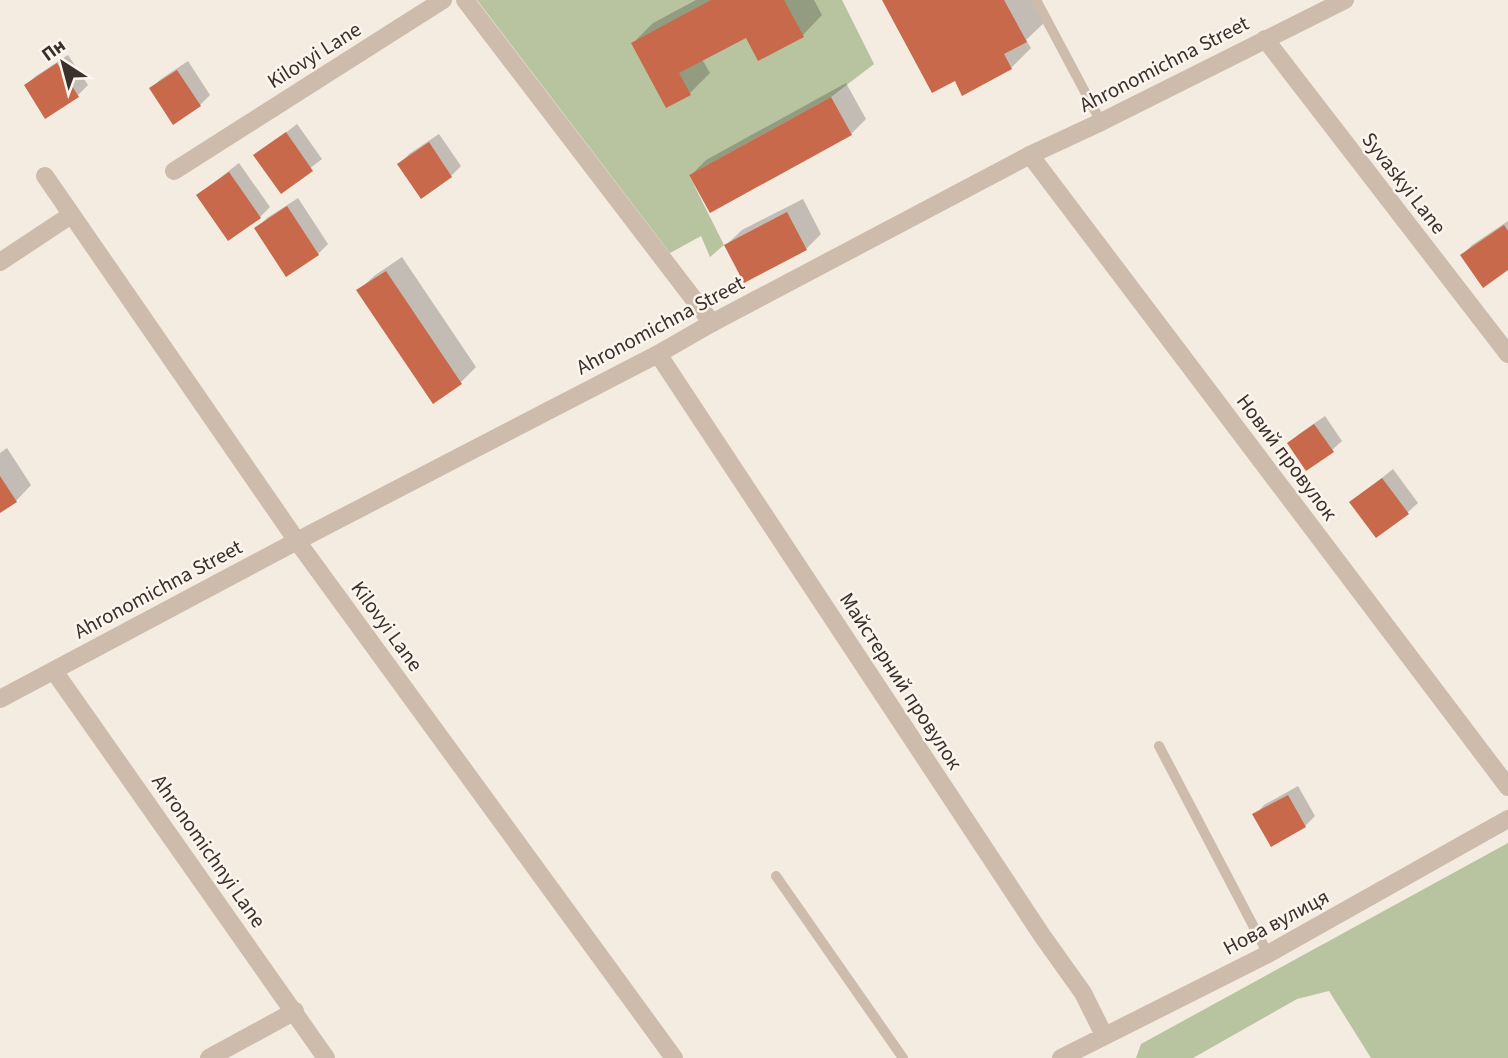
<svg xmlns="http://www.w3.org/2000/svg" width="1508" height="1058" font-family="'Source Sans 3',sans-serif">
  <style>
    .green { fill: #b8c4a0 }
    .shadow { fill: #0003 }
    .building { fill: #c8694b }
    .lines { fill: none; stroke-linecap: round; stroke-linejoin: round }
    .service { stroke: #cdbbac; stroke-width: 10 }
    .minor { stroke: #cdbbac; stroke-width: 18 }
    .tertiary { stroke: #cdbbac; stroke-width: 18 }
    .labels { text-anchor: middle; stroke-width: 5; stroke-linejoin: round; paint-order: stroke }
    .street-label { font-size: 21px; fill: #3b302b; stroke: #fbf5ee }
  </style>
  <rect width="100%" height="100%" fill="#f4ebe1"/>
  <path class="green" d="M 477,0 L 842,0 L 874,64 L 831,97 L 689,175 L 724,245 L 710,257 L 701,236 L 670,253 Z
    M 1508,843 L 1508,1058 L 1371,1058 L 1329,991 L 1297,999 L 1193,1058 L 1136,1058 L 1141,1044 Z"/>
  <path class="shadow" d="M 696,0 L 814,0 L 822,15 L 803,35 L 746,36 L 702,59 L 710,73 L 690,93 L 633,43 L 653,23 Z
    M 884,0 L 1035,0 L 1046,21 L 1026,40 L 1031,48 L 1011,68 L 955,79 Z
    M 68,55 L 88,85 L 78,95 L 46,116 L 26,85 L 36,76 Z
    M 188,61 L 210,95 L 200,105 L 151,88 L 161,79 Z
    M 846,83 L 866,119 L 851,134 L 691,175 L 706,160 Z
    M 297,124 L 322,159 L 281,191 L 256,156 Z
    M 439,134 L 461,166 L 451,176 L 399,164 L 409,154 Z
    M 239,163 L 270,207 L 260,217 L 198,195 Z
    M 298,198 L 328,244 L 318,254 L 257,228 L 267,218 Z
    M 803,199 L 821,234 L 806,249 L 726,245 L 742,230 Z
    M 1508,221 L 1508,268 L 1462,255 L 1472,245 Z
    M 402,257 L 476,367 L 461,382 L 433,401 L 358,291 L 374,276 Z
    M 1325,416 L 1342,441 L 1332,450 L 1289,443 L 1299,434 Z
    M 7,448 L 31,485 L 16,501 L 0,511 L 0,453 Z
    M 1393,469 L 1418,503 L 1408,512 L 1352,502 Z
    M 1298,786 L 1315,816 L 1305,826 L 1255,815 L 1264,805 Z"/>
  <path class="building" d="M 711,0 L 784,0 L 804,37 L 758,61 L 746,38 L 679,73 L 691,95 L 666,108 L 631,43 Z
    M 882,0 L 1004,0 L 1027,42 L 1004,54 L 1012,69 L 962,96 L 955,81 L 932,93 Z
    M 57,63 L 79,97 L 45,119 L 24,85 Z
    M 177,70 L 201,106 L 173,125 L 149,88 Z
    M 831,97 L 852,135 L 710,213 L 689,175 Z
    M 286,132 L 313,171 L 281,194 L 253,155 Z
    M 429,142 L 452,177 L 421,199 L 397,164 Z
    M 229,172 L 261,218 L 228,241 L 196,195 Z
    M 287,206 L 319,255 L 286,277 L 254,228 Z
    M 787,212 L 807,250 L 744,283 L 724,245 Z
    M 1504,225 L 1508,231 L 1508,270 L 1483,288 L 1460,255 Z
    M 386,271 L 462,384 L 433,404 L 356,290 Z
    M 1314,424 L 1334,452 L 1306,471 L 1287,443 Z
    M 0,476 L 17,502 L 0,513 Z
    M 1382,478 L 1409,514 L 1376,538 L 1349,502 Z
    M 1288,795 L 1306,827 L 1271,847 L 1252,814 Z"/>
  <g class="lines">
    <path class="service" d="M 1036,0 L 1101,122
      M 1159,746 L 1268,954
      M 776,876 L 903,1058"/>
    <path class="minor" d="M 465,0 L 712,323
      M 1265,39 L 1508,354
      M 1030,155 L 1508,787
      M 174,171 L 443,0
      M 45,176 L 297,541 L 674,1058
      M 0,262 L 71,215
      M 658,354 L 1041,934 L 1083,993 L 1104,1035
      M 54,671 L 326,1058
      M 209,1058 L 295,1011
      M 1061,1058 L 1268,954 L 1508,819"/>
    <path class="tertiary" d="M 0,699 L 297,541 L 658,354 L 712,323 L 1030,155 L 1101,122 L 1345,0"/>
  </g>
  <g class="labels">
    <g class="street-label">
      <text transform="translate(314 55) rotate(-32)" y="7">Kilovyi Lane</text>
      <text transform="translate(1164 64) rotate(-27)" y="7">Ahronomichna Street</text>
      <text transform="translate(1404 183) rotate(52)" y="7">Syvaskyi Lane</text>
      <text transform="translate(660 325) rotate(-28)" y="7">Ahronomichna Street</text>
      <text transform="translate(1287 457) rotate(53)" y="7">Новий провулок</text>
      <text transform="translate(158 589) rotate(-28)" y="7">Ahronomichna Street</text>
      <text transform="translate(387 626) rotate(54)" y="7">Kilovyi Lane</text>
      <text transform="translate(901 681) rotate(57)" y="7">Майстерний провулок</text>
      <text transform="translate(209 851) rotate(55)" y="7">Ahronomichnyi Lane</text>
      <text transform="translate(1276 922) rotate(-28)" y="7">Нова вулиця</text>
    </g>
  </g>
  <g transform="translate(63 63) rotate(324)" stroke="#fbf5ee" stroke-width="5" paint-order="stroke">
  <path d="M0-5L12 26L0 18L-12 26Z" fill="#3b302b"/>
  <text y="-10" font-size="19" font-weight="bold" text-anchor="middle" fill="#3b302b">Пн</text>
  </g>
</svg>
